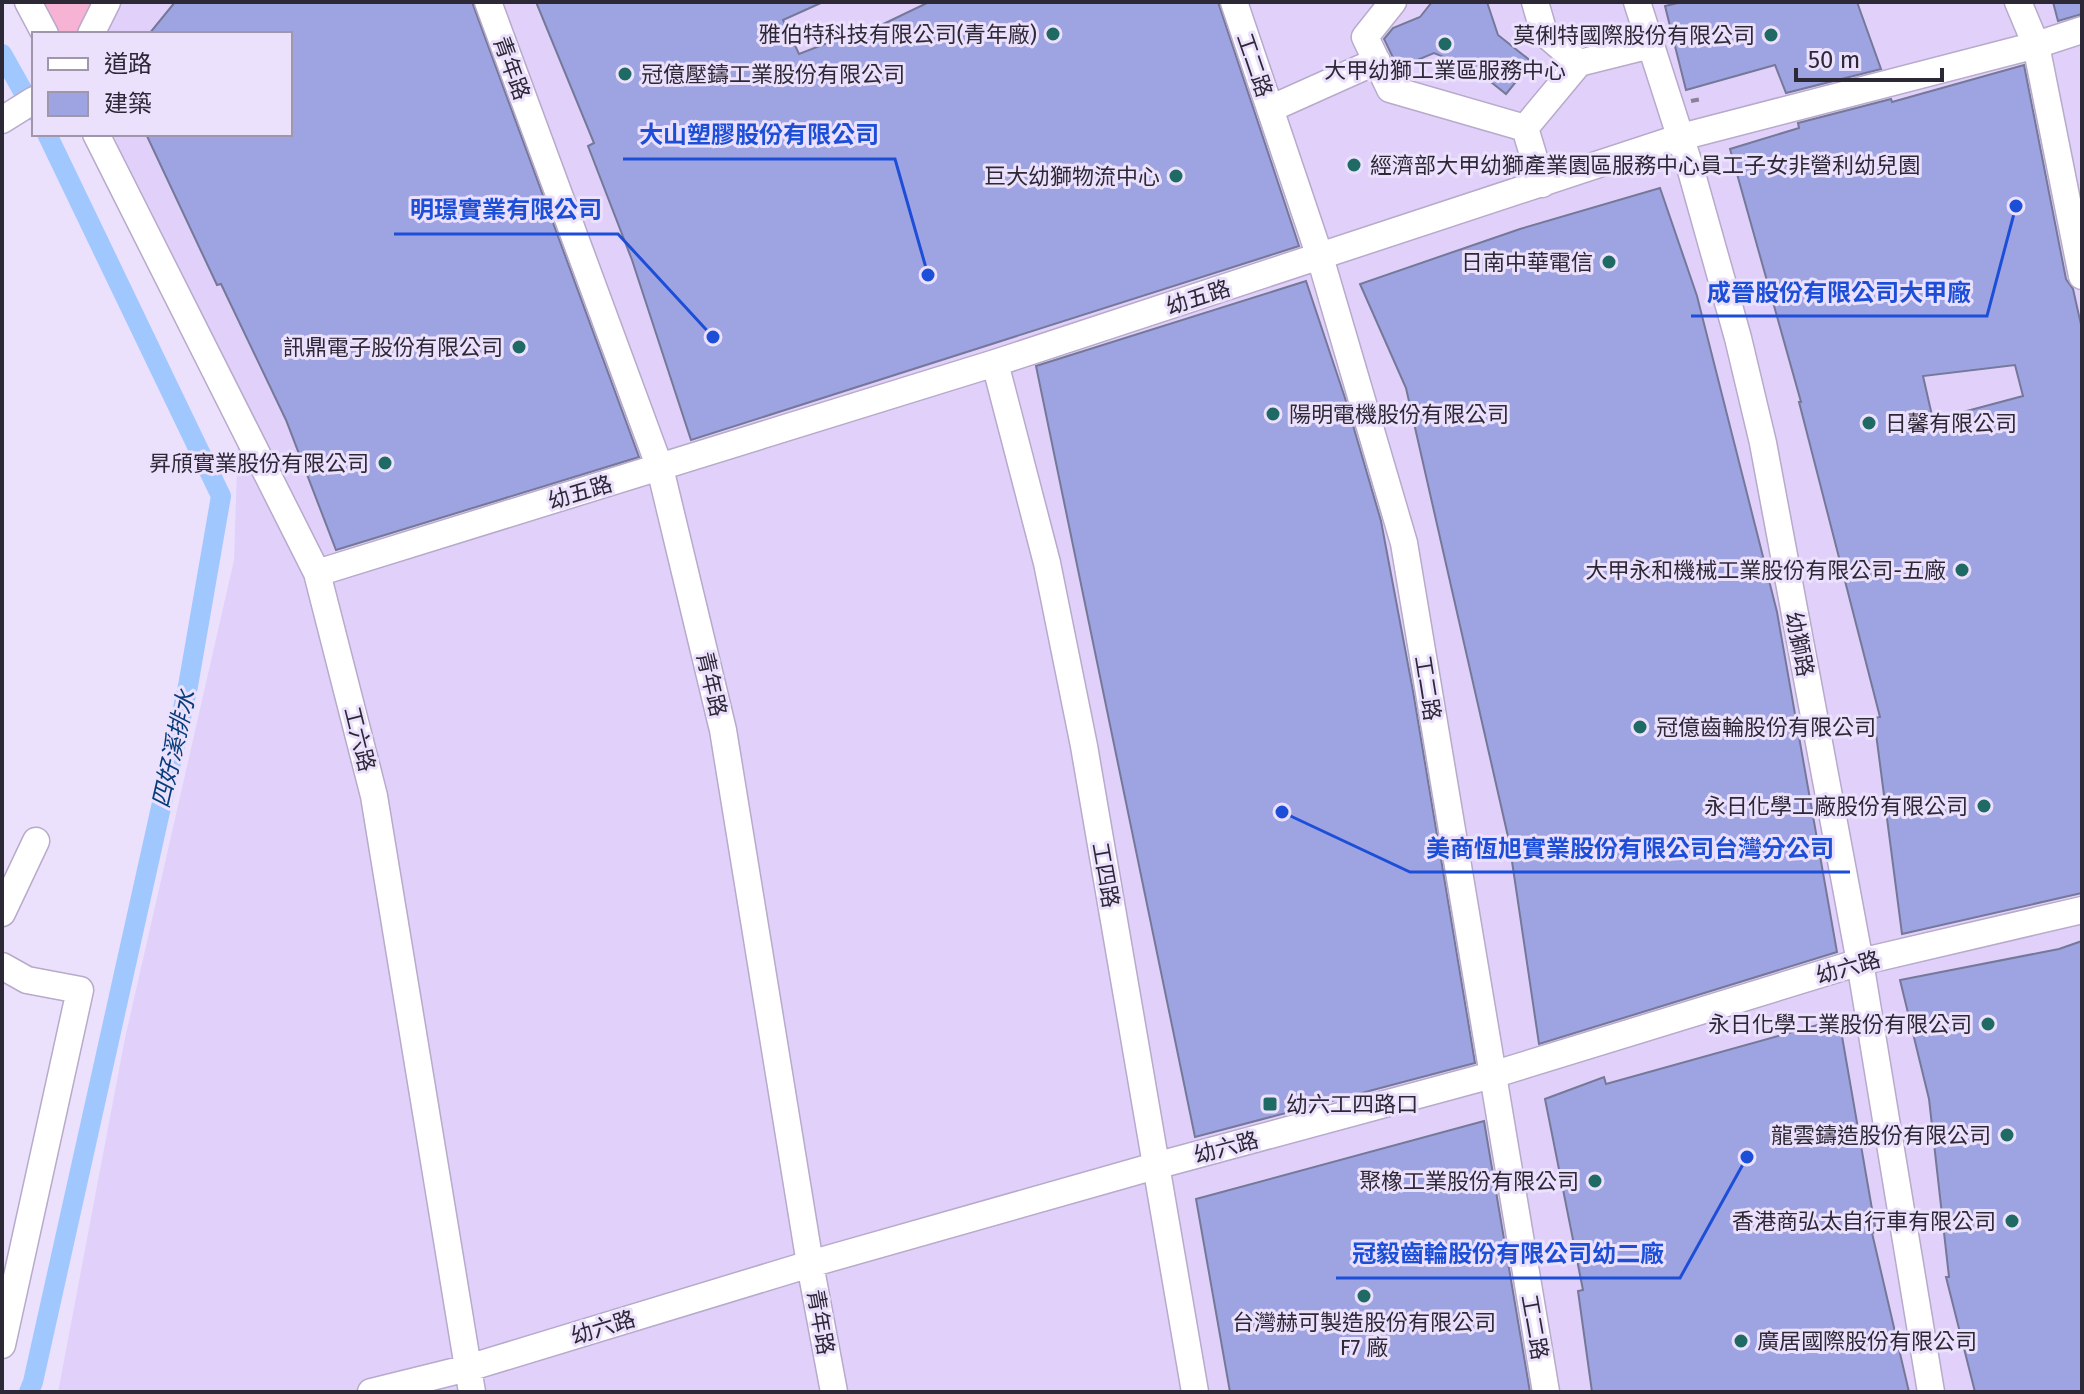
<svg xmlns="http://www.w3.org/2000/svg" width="2084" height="1394" font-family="'Fira Sans','Noto Sans TC',sans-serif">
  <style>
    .built { fill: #e1d1fa }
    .green { fill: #f7b3d3 }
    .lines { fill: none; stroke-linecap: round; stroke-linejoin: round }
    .canal { stroke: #a0c8fe; stroke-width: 20 }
    .building { fill: #9ea4e1; stroke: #757898; stroke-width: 2; fill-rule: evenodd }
    .minor-casing { stroke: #b7aacb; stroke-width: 29 }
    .path { stroke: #898195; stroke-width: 4; stroke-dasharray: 8 4; stroke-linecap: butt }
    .minor { stroke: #fff; stroke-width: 26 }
    .poi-dot { fill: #1f6a64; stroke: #ece1fd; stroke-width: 3 }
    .labels { text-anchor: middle; stroke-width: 6; stroke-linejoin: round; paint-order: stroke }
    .poi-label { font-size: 22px; fill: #2d2835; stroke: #ece1fd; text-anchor: end }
    .street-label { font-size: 22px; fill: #2d2835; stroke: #ece1fd }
    .water-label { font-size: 24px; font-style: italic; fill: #083d7b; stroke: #ece1fd }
    .leader { fill: none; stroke: #1d4ed8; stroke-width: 3 }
    .callout-dot { fill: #1d4ed8; stroke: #ece1fd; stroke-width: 3 }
    .callout-label { font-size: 24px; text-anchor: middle; font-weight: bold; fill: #1d4ed8; stroke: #ece1fd; stroke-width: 6; stroke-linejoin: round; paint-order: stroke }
  </style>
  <rect width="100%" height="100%" fill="#ece1fd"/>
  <path class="built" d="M 117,2 L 2082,2 L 2082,1392 L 58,1392 L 125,1038 L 234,560 L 238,436 L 113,134 L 290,134 L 290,34 L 92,34 Z"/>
  <path class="green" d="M 37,2 L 99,2 L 79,34 L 58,34 Z"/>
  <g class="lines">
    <path class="canal" d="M 2,54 L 34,111
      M 29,1392 L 33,1382 L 188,686 L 221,496 L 47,134"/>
  </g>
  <path class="building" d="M 175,2 L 472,2 L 639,457 L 336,550 L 286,420 L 221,284 L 217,285 L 146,134 L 290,134 L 290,34 L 149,34 Z
    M 536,2 L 823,2 L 783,20 L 799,54 L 874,25 L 875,28 L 929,2 L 1218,2 L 1299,246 L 691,440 L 632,260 L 588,146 L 594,143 Z
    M 1432,2 L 1487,2 L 1498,35 L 1532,62 L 1506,94 L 1476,70 L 1434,53 L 1398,68 L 1384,39 L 1393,28 L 1420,17 Z
    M 1682,2 L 1857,2 L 1881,69 L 1786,93 L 1775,65 L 1686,90 L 1665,6 Z
    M 2053,2 L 2082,2 L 2082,14 L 2058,21 Z
    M 2024,65 L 2066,279 L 2073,289 L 2082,329 L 2082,893 L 1902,934 L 1874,718 L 1880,717 L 1799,402 L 1801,402 L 1730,149 L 1799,128 L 1798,123 L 1891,99 L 1892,102 ZM 2015,365 L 2023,396 L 1933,420 L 1923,376 Z
    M 1660,188 L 1697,296 L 1777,612 L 1837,952 L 1539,1044 L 1509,841 L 1406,388 L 1360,284 L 1520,229 Z
    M 1306,281 L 1345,398 L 1381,521 L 1413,691 L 1475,1063 L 1195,1137 L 1036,366 Z
    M 2082,941 L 2082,1392 L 1975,1392 L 1946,1277 L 1949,1277 L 1929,1099 L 1900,980 L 2059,949 Z
    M 1839,1019 L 1876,1232 L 1872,1233 L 1909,1392 L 1592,1392 L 1578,1291 L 1583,1290 L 1545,1099 L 1604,1077 L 1606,1084 Z
    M 1484,1121 L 1530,1392 L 1230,1392 L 1196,1199 Z"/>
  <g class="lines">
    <defs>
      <path id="minor" d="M 28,2 L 45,34
        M 488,2 L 660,468 L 723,730 L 810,1264 L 834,1392
        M 1234,2 L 1320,257 L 1404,543 L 1546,1392
        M 1393,2 L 1365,37 L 1390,89 L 1525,128 L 1579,63 L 1544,33 L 1535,2
        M 1637,2 L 1690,167 L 1738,338 L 1763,443 L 1860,962 L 1931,1392
        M 2018,2 L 2036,45 L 2082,276
        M 91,34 L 107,2
        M 1579,63 L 1651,45
        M 1270,109 L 1377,61
        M 2,120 L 34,100
        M 1525,128 L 1542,184
        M 96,134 L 317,573 L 374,796 L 472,1392
        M 995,363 L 1047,563 L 1084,746 L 1195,1392
        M 317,573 L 995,363 L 1681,137 L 2036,45 L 2082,30
        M 2,913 L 36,841
        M 2,966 L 27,980 L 80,990 L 2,1345
        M 371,1392 L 468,1368 L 810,1264 L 1155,1166 L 1492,1075 L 1860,962 L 2082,910"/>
    </defs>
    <use href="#minor" class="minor-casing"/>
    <path class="path" d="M 1691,101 L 1701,99
      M 1708,161 L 1718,158"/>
    <use href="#minor" class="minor"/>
  </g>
  <g class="poi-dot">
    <circle cx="1053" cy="34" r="8"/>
    <circle cx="1771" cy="35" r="8"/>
    <circle cx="1445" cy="44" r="8"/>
    <circle cx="625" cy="74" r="8"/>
    <circle cx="1354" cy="165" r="8"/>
    <circle cx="1176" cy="176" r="8"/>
    <circle cx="1609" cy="262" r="8"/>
    <circle cx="519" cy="347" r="8"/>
    <circle cx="1273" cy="414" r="8"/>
    <circle cx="1869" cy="423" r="8"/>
    <circle cx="385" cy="463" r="8"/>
    <circle cx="1962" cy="570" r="8"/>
    <circle cx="1640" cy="727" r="8"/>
    <circle cx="1984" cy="806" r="8"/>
    <circle cx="1988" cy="1024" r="8"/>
    <rect x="1262" y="1096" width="16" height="16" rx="4"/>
    <circle cx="2007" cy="1135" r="8"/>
    <circle cx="1595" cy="1181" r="8"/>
    <circle cx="2012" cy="1221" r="8"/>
    <circle cx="1364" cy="1296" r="8"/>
    <circle cx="1741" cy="1341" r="8"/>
  </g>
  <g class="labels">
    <g class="poi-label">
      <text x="1037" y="42">雅伯特科技有限公司(青年廠)</text>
      <text x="1755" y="43">莫俐特國際股份有限公司</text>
      <text x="1445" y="78" text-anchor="middle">大甲幼獅工業區服務中心</text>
      <text x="641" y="82" text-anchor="start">冠億壓鑄工業股份有限公司</text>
      <text x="1370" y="173" text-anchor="start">經濟部大甲幼獅產業園區服務中心員工子女非營利幼兒園</text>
      <text x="1160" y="184">巨大幼獅物流中心</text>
      <text x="1593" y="270">日南中華電信</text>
      <text x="503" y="355">訊鼎電子股份有限公司</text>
      <text x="1289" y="422" text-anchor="start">陽明電機股份有限公司</text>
      <text x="1885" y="431" text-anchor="start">日馨有限公司</text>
      <text x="369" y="471">昇頎實業股份有限公司</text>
      <text x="1946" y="578">大甲永和機械工業股份有限公司-五廠</text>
      <text x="1656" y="735" text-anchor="start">冠億齒輪股份有限公司</text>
      <text x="1968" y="814">永日化學工廠股份有限公司</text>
      <text x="1972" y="1032">永日化學工業股份有限公司</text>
      <text x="1286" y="1112" text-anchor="start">幼六工四路口</text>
      <text x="1991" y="1143">龍雲鑄造股份有限公司</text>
      <text x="1579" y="1189">聚橡工業股份有限公司</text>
      <text x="1996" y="1229">香港商弘太自行車有限公司</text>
      <text x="1364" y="1330" text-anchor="middle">台灣赫可製造股份有限公司<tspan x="1364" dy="25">F7 廠</tspan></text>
      <text x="1757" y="1349" text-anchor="start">廣居國際股份有限公司</text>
    </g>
    <g class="street-label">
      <text transform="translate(1255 65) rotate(71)" y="8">工二路</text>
      <text transform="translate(512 68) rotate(70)" y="8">青年路</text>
      <text transform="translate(1198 297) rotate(-18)" y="8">幼五路</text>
      <text transform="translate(580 492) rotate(-17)" y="8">幼五路</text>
      <text transform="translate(1800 644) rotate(79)" y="8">幼獅路</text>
      <text transform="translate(712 684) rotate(77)" y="8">青年路</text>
      <text transform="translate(1428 688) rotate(81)" y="8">工二路</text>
      <text transform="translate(360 739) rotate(76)" y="8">工六路</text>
      <text transform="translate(1106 875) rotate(80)" y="8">工四路</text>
      <text transform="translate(1848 967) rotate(-16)" y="8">幼六路</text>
      <text transform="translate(1226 1147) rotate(-15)" y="8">幼六路</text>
      <text transform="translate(821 1322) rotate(80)" y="8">青年路</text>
      <text transform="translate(603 1327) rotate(-17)" y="8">幼六路</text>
      <text transform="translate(1535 1327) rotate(80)" y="8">工二路</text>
    </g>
    <g class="water-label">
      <text transform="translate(174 749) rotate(-77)" y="8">四好溪排水</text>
    </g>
  </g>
  <path class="leader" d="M928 275L895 159H623M713 337L618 234H394M2016 206L1987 316H1691M1282 812L1410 872H1850M1747 1157L1680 1278H1336"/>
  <g class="callout-dot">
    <circle cx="928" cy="275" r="8"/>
    <circle cx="713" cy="337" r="8"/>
    <circle cx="2016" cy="206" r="8"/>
    <circle cx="1282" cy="812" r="8"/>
    <circle cx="1747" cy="1157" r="8"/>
  </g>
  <g class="callout-label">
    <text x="759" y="143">大山塑膠股份有限公司</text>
    <text x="506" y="218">明璟實業有限公司</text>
    <text x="1839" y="301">成晉股份有限公司大甲廠</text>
    <text x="1630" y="857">美商恆旭實業股份有限公司台灣分公司</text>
    <text x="1508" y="1262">冠毅齒輪股份有限公司幼二廠</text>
  </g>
  <rect width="2084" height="1394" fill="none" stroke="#2d2835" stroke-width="8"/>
  <rect x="32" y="32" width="260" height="104" fill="#ece1fd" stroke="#a097ad" stroke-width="2"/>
  <rect x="48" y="58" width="40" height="12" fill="#ffffff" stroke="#a097ad" stroke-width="2"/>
  <text x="104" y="72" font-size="24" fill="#2d2835">道路</text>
  <rect x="48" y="92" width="40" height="24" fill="#9ea4e1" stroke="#a097ad" stroke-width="2"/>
  <text x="104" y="112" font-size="24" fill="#2d2835">建築</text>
  <path d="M1796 68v12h146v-12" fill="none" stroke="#2d2835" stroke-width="4"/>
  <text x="1808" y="68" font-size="24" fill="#2d2835" stroke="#ece1fd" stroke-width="6" paint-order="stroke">50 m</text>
</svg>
